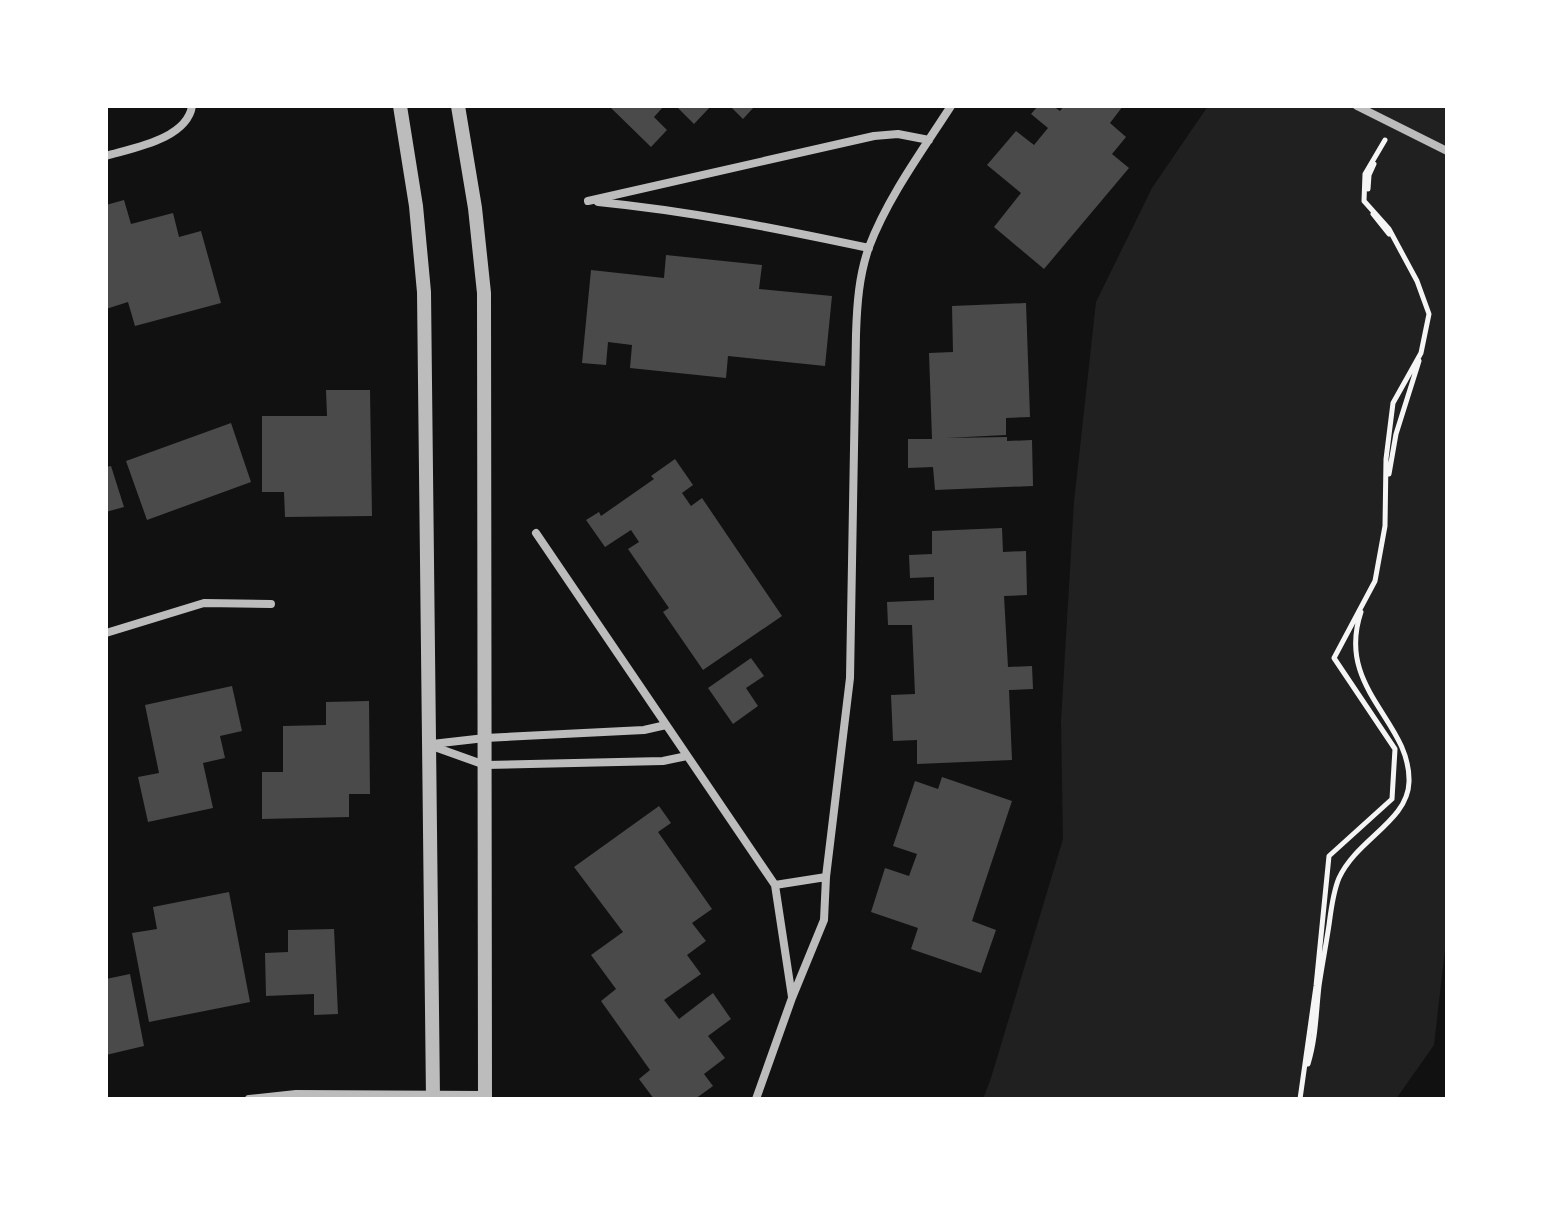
<svg xmlns="http://www.w3.org/2000/svg" width="1553" height="1205" font-family="'Fira Sans Condensed',sans-serif">
  <style>
    .green { fill: #202020 }
    .building { fill: #4a4a4a }
    .lines { fill: none; stroke-linecap: round; stroke-linejoin: round }
    .path { stroke: #f5f5f5; stroke-width: 5 }
    .minor { stroke: #bcbcbc; stroke-width: 8 }
    .tertiary { stroke: #bcbcbc; stroke-width: 14 }
  </style>
  <rect width="100%" height="100%" fill="#111"/>
  <path class="green" d="M 1208,106 L 1447,106 L 1447,932 L 1434,1045 L 1396,1099 L 983,1099 L 991,1078 L 1063,839 L 1061,721 L 1074,502 L 1096,302 L 1152,188 Z"/>
  <path class="building" d="M 609,106 L 664,106 L 654,117 L 667,130 L 651,147 Z
    M 676,106 L 711,106 L 694,124 Z
    M 730,106 L 755,106 L 743,119 Z
    M 1038,106 L 1053,106 L 1060,111 L 1064,106 L 1123,106 L 1110,123 L 1126,137 L 1112,154 L 1129,168 L 1044,269 L 994,227 L 1021,193 L 987,165 L 1016,131 L 1034,145 L 1048,128 L 1031,114 Z
    M 124,200 L 131,224 L 173,213 L 179,237 L 201,231 L 221,303 L 135,326 L 128,302 L 106,309 L 106,205 Z
    M 666,255 L 762,265 L 759,289 L 832,296 L 825,366 L 728,356 L 726,378 L 630,368 L 632,345 L 608,342 L 606,365 L 582,363 L 591,270 L 664,278 Z
    M 1026,303 L 1030,417 L 1006,418 L 1006,435 L 946,438 L 1007,437 L 1007,441 L 1032,440 L 1033,486 L 935,490 L 933,467 L 908,468 L 908,439 L 932,439 L 929,353 L 953,352 L 952,306 Z
    M 326,390 L 370,390 L 372,516 L 285,517 L 284,492 L 262,492 L 262,416 L 327,416 Z
    M 231,423 L 251,482 L 147,520 L 126,461 Z
    M 675,459 L 693,485 L 682,493 L 691,506 L 702,498 L 782,616 L 703,670 L 663,612 L 669,608 L 628,549 L 639,542 L 631,530 L 605,547 L 586,520 L 599,512 L 601,516 L 654,479 L 651,476 Z
    M 111,466 L 124,507 L 106,512 L 106,467 Z
    M 1002,528 L 1003,552 L 1026,551 L 1027,595 L 1004,596 L 1008,667 L 1032,666 L 1033,689 L 1009,690 L 1012,760 L 917,764 L 917,740 L 893,741 L 891,695 L 915,694 L 912,625 L 888,625 L 887,602 L 934,600 L 934,577 L 910,578 L 909,555 L 932,554 L 932,531 Z
    M 751,658 L 764,676 L 746,688 L 758,706 L 733,724 L 708,688 Z
    M 232,686 L 242,731 L 220,736 L 225,758 L 203,763 L 213,808 L 148,822 L 138,777 L 159,773 L 145,705 Z
    M 369,701 L 370,794 L 349,794 L 349,817 L 262,819 L 262,772 L 283,772 L 283,726 L 326,725 L 326,702 Z
    M 942,777 L 1012,801 L 972,921 L 996,930 L 981,973 L 911,949 L 918,928 L 871,912 L 885,868 L 909,876 L 917,854 L 893,846 L 915,781 L 938,789 Z
    M 659,806 L 671,823 L 658,832 L 712,909 L 692,923 L 706,941 L 687,955 L 701,974 L 664,1000 L 679,1019 L 713,993 L 731,1019 L 708,1036 L 725,1058 L 704,1074 L 713,1086 L 695,1099 L 654,1099 L 639,1079 L 650,1070 L 601,1001 L 616,989 L 591,955 L 623,932 L 574,867 Z
    M 229,892 L 250,1002 L 149,1022 L 132,933 L 157,929 L 153,907 Z
    M 334,929 L 338,1014 L 314,1015 L 314,994 L 266,996 L 265,953 L 288,952 L 288,930 Z
    M 130,974 L 144,1046 L 106,1055 L 106,979 Z"/>
  <g class="lines">
    <path class="path" d="M 1368,189 L 1369,175 L 1374,164
      M 1373,214 L 1389,234
      M 1389,474 L 1396,434 L 1419,361
      M 1308,1064 C 1316,1038 1316,1012 1319,986 C 1322,965 1326,945 1329,925 C 1331,910 1333,892 1339,878 C 1357,839 1408,821 1409,782 C 1411,721 1335,689 1361,612
      M 1300,1099 L 1316,986 L 1329,856 L 1392,799 L 1395,749 L 1334,658 L 1375,581 L 1385,526 L 1386,459 L 1393,403 L 1421,353 L 1429,314 L 1417,281 L 1389,229 L 1364,201 L 1365,174 L 1385,140"/>
    <path class="minor" d="M 1357,106 L 1447,151
      M 106,156 C 133,148 187,139 192,106
      M 588,201 L 874,136 L 898,134 L 929,140
      M 598,202 C 690,211 779,229 869,248
      M 536,533 L 775,885 L 792,997
      M 106,633 L 204,603 L 271,604
      M 432,744 L 485,738 L 644,730 L 666,725
      M 429,745 L 485,765 L 663,761 L 687,756
      M 775,885 L 826,877
      M 249,1099 L 296,1094 L 485,1095
      M 756,1099 L 792,998 L 824,920 L 826,877 L 850,678 L 856,334 C 857,304 859,275 869,247 C 888,197 922,151 951,106"/>
    <path class="tertiary" d="M 400,106 L 416,206 L 424,292 L 433,1099
      M 458,106 L 475,208 L 484,293 L 485,1099"/>
  </g>
  <rect width="1553" height="1205" fill="none" stroke="#ffffff" stroke-width="216"/>
</svg>
